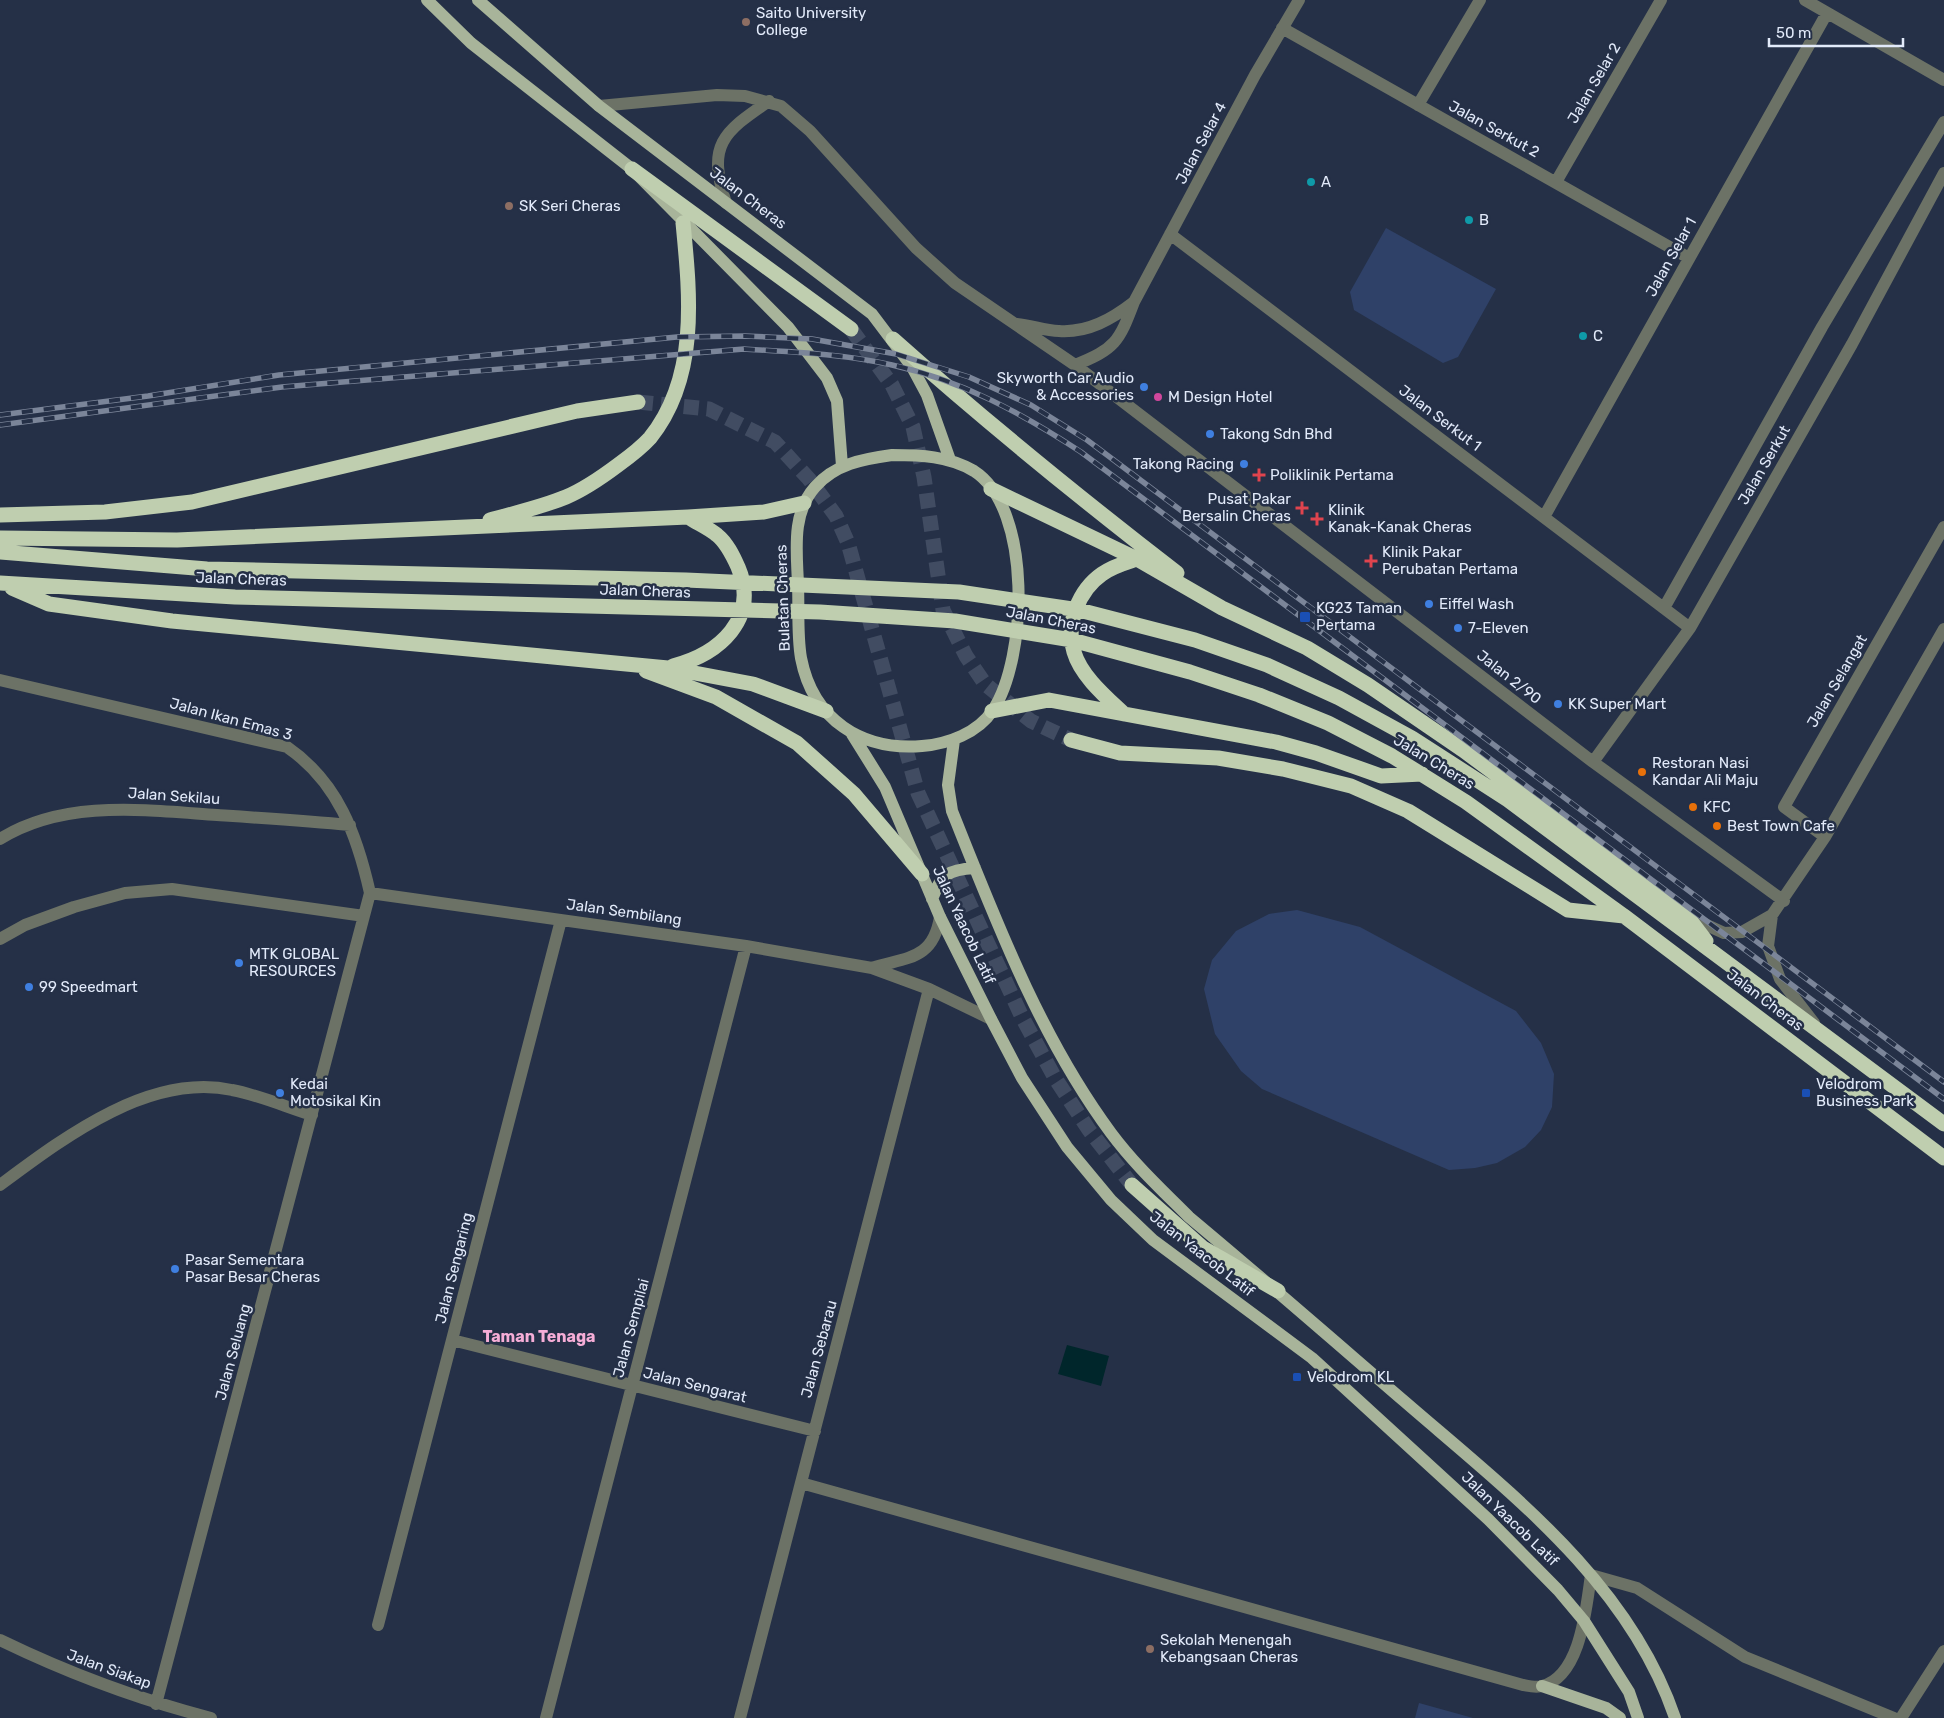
<svg xmlns="http://www.w3.org/2000/svg" width="1944" height="1718" font-family="Rubik,sans-serif">
  <style>
    .green { fill: #2f4168 }
    .water { fill: #00262b }
    .lines { fill: none; stroke-linecap: round; stroke-linejoin: round }
    .highway-tunnel { stroke: #414c62; stroke-width: 15; stroke-dasharray: 15 8; stroke-linecap: butt }
    .minor { stroke: #6c7266; stroke-width: 12 }
    .major { stroke: #a8b49a; stroke-width: 12 }
    .highway { stroke: #bfceaf; stroke-width: 15 }
    .rail-casing { stroke: #7b8599; stroke-width: 5.5 }
    .rail { stroke: #253047; stroke-width: 4; stroke-dasharray: 11; stroke-linecap: butt }
    .education-dot { fill: #8d6e63; stroke: #253047; stroke-width: 2 }
    .culture-dot { fill: #0f9aa8; stroke: #253047; stroke-width: 2 }
    .shop-dot { fill: #3f7fe0; stroke: #253047; stroke-width: 2 }
    .hotel-dot { fill: #d1479c; stroke: #253047; stroke-width: 2 }
    .health-dot { fill: #e0444e; stroke: #253047; stroke-width: 2 }
    .transit-dot { fill: #1a4fb4; stroke: #253047; stroke-width: 2 }
    .food-dot { fill: #e8710a; stroke: #253047; stroke-width: 2 }
    .labels { text-anchor: middle; stroke-width: 5; stroke-linejoin: round; paint-order: stroke }
    .poi-label { font-size: 15px; fill: #e2eafa; stroke: #253047; text-anchor: start }
    .street-label { font-size: 15px; fill: #e2eafa; stroke: #253047 }
    .neighbourhood-label { font-size: 16px; font-weight: bold; fill: #f6add7; stroke: #253047 }
  </style>
  <rect width="100%" height="100%" fill="#253047"/>
  <path class="green" d="M 1386,228 L 1496,289 L 1458,357 L 1443,363 L 1354,310 L 1350,292 Z
    M 1297,910 L 1360,927 L 1516,1011 L 1541,1043 L 1554,1074 L 1552,1107 L 1541,1130 L 1525,1147 L 1497,1163 L 1475,1168 L 1449,1170 L 1262,1089 L 1241,1071 L 1215,1034 L 1204,989 L 1212,960 L 1236,931 L 1269,914 Z
    M 1419,1703 L 1473,1718 L 1415,1718 Z"/>
  <path class="water" d="M 1067,1345 L 1109,1356 L 1101,1386 L 1058,1374 Z"/>
  <g class="lines">
    <path class="highway-tunnel" d="M 851,329 L 892,385 L 913,427 L 924,477 L 943,610 L 966,656 L 985,684 L 1031,721 L 1071,740
      M 638,402 L 709,409 L 775,442 L 809,479 L 836,516 L 848,543 L 918,793 L 1022,1017 L 1055,1078 L 1089,1130 L 1132,1185"/>
    <path class="minor" d="M 1805,0 L 1944,80
      M 1282,28 L 1689,258
      M 1418,105 L 1480,0
      M 599,106 L 717,95 L 745,96 L 781,106 L 810,131 L 916,248 L 955,283 L 1075,365 L 1593,762 L 1784,901
      M 1556,182 L 1661,0
      M 726,203 C 707,145 722,133 769,101
      M 1170,234 L 1690,628
      M 1017,324 C 1031,325 1045,331 1059,331 C 1088,333 1112,319 1134,302
      M 1075,365 C 1115,349 1119,342 1134,302 L 1255,75 L 1299,0
      M 1544,517 L 1827,13
      M 1664,608 L 1822,327 L 1944,122
      M 0,680 L 287,747 C 338,782 357,835 370,893 L 156,1704
      M 1593,762 L 1690,628 L 1852,344 L 1944,173
      M 1825,837 L 1784,807 L 1944,527
      M 0,839 C 64,799 145,810 217,815 C 261,818 306,821 350,825
      M 370,893 L 746,946 L 872,968 L 929,989 L 991,1019
      M 1772,915 L 1768,946 L 1780,979 L 1814,1023
      M 1687,916 L 1724,933 L 1742,932 L 1772,915 L 1825,837 L 1944,629
      M 0,939 L 25,925 L 74,907 L 125,893 L 172,889 L 364,916
      M 872,968 C 907,957 933,960 940,917
      M 0,1185 C 62,1139 149,1072 232,1090 C 259,1095 286,1107 312,1115
      M 452,1340 L 815,1431
      M 801,1483 L 1523,1685 C 1528,1686 1537,1688 1542,1686 C 1581,1676 1586,1608 1591,1575 L 1637,1588 L 1745,1657 L 1894,1718
      M 378,1625 L 561,920
      M 0,1640 C 68,1673 137,1699 211,1718
      M 546,1718 L 746,946
      M 740,1718 L 929,989
      M 1901,1718 L 1944,1651"/>
    <path class="major" d="M 427,0 L 471,43 L 632,169 L 788,327 L 827,378 L 837,401 L 842,466
      M 478,0 L 599,106 L 872,314 L 912,367 L 927,395 L 950,460
      M 892,455 C 920,455 949,456 974,471 C 1033,509 1027,659 993,710 C 978,733 948,744 922,746 C 862,751 813,720 801,658 C 797,635 799,609 798,585 C 797,552 791,514 815,487 C 835,464 863,459 892,455 Z
      M 852,734 L 885,787 L 940,917 L 991,1019 L 1022,1078 L 1067,1147 L 1111,1200 L 1153,1240 L 1312,1358 L 1488,1519 L 1558,1590 L 1584,1621 L 1629,1692 L 1638,1718
      M 954,740 L 948,785 L 952,811 C 996,921 1040,1037 1111,1133 C 1134,1164 1162,1190 1189,1217 C 1261,1277 1332,1339 1404,1401 C 1508,1491 1629,1582 1675,1718
      M 932,899 C 942,874 947,870 975,868
      M 1542,1686 L 1606,1708 L 1620,1718"/>
    <path class="highway" d="M 632,169 L 851,329
      M 893,339 C 985,421 1080,498 1177,573
      M 991,489 L 1137,559 L 1222,608 L 1307,648 L 1368,685 L 1463,750 L 1687,916 L 1706,941
      M 0,515 L 105,512 L 192,502 L 577,411 L 638,402
      M 490,520 C 515,513 542,507 566,497 C 585,489 602,477 618,465 C 629,457 641,448 650,438 C 699,377 690,295 683,223
      M 0,538 L 177,540 L 688,517 L 764,512 L 804,503
      M 0,552 L 207,569 L 686,580 L 959,592 L 1079,610 L 1195,640 L 1267,665 L 1339,698 L 1412,738 L 1508,800 L 1944,1124
      M 0,583 L 235,597 L 820,612 L 955,621 L 1072,640 L 1190,672 L 1259,695 L 1328,723 L 1392,756 L 1466,802 L 1624,916 L 1944,1158
      M 12,588 L 49,604 L 172,621 L 668,668 L 753,684 L 826,711
      M 673,666 C 719,654 760,619 738,567 C 733,556 727,543 717,535 C 709,528 697,523 688,517
      M 646,671 L 716,697 L 797,743 L 854,794 L 922,874
      M 992,711 L 1049,700 L 1276,742 L 1316,753 L 1381,776 L 1422,774
      M 1124,714 C 1106,697 1081,676 1074,652 C 1065,624 1079,590 1102,574 C 1113,566 1125,563 1137,559
      M 1071,740 L 1120,753 L 1218,758 L 1283,769 L 1351,786 L 1408,811 L 1568,910 L 1624,916
      M 1132,1185 L 1203,1248 L 1278,1291"/>
    <defs>
      <path id="rail" d="M 0,415 L 148,396 L 279,375 L 677,337 L 745,336 L 812,339 L 896,354 L 969,377 L 1031,405 L 1087,440 L 1944,1082
        M 0,425 L 282,387 L 744,349 C 793,352 844,354 892,365 C 961,380 1023,414 1081,452 L 1944,1099"/>
    </defs>
    <use href="#rail" class="rail-casing"/>
    <use href="#rail" class="rail"/>
  </g>
  <g class="education-dot">
    <circle cx="746" cy="22" r="5"/>
    <circle cx="509" cy="206" r="5"/>
    <circle cx="1150" cy="1649" r="5"/>
  </g>
  <g class="culture-dot">
    <circle cx="1311" cy="182" r="5"/>
    <circle cx="1469" cy="220" r="5"/>
    <circle cx="1583" cy="336" r="5"/>
  </g>
  <g class="shop-dot">
    <circle cx="1144" cy="387" r="5"/>
    <circle cx="1210" cy="434" r="5"/>
    <circle cx="1244" cy="464" r="5"/>
    <circle cx="1429" cy="604" r="5"/>
    <circle cx="1458" cy="628" r="5"/>
    <circle cx="1558" cy="704" r="5"/>
    <circle cx="239" cy="963" r="5"/>
    <circle cx="29" cy="987" r="5"/>
    <circle cx="280" cy="1093" r="5"/>
    <circle cx="175" cy="1269" r="5"/>
  </g>
  <circle class="hotel-dot" cx="1158" cy="397" r="5"/>
  <g class="health-dot">
    <path d="M1256.5 467.5h5v5h5v5h-5v5h-5v-5h-5v-5h5z"/>
    <path d="M1299.5 500.5h5v5h5v5h-5v5h-5v-5h-5v-5h5z"/>
    <path d="M1314.5 511.5h5v5h5v5h-5v5h-5v-5h-5v-5h5z"/>
    <path d="M1368.5 553.5h5v5h5v5h-5v5h-5v-5h-5v-5h5z"/>
  </g>
  <g class="transit-dot">
    <rect x="1299" y="611" width="12" height="12" rx="2.5"/>
    <rect x="1801" y="1088" width="10" height="10" rx="2.5"/>
    <rect x="1292" y="1372" width="10" height="10" rx="2.5"/>
  </g>
  <g class="food-dot">
    <circle cx="1642" cy="772" r="5"/>
    <circle cx="1693" cy="807" r="5"/>
    <circle cx="1717" cy="826" r="5"/>
  </g>
  <g class="labels">
    <g class="poi-label">
      <text x="756" y="18">Saito University<tspan x="756" dy="17">College</tspan></text>
      <text x="1321" y="187">A</text>
      <text x="519" y="211">SK Seri Cheras</text>
      <text x="1479" y="225">B</text>
      <text x="1593" y="341">C</text>
      <text x="1134" y="383" text-anchor="end">Skyworth Car Audio<tspan x="1134" dy="17">&amp; Accessories</tspan></text>
      <text x="1168" y="402">M Design Hotel</text>
      <text x="1220" y="439">Takong Sdn Bhd</text>
      <text x="1234" y="469" text-anchor="end">Takong Racing</text>
      <text x="1270" y="480">Poliklinik Pertama</text>
      <text x="1291" y="504" text-anchor="end">Pusat Pakar<tspan x="1291" dy="17">Bersalin Cheras</tspan></text>
      <text x="1328" y="515">Klinik<tspan x="1328" dy="17">Kanak-Kanak Cheras</tspan></text>
      <text x="1382" y="557">Klinik Pakar<tspan x="1382" dy="17">Perubatan Pertama</tspan></text>
      <text x="1439" y="609">Eiffel Wash</text>
      <text x="1316" y="613">KG23 Taman<tspan x="1316" dy="17">Pertama</tspan></text>
      <text x="1468" y="633">7-Eleven</text>
      <text x="1568" y="709">KK Super Mart</text>
      <text x="1652" y="768">Restoran Nasi<tspan x="1652" dy="17">Kandar Ali Maju</tspan></text>
      <text x="1703" y="812">KFC</text>
      <text x="1727" y="831">Best Town Cafe</text>
      <text x="249" y="959">MTK GLOBAL<tspan x="249" dy="17">RESOURCES</tspan></text>
      <text x="39" y="992">99 Speedmart</text>
      <text x="290" y="1089">Kedai<tspan x="290" dy="17">Motosikal Kin</tspan></text>
      <text x="1816" y="1089">Velodrom<tspan x="1816" dy="17">Business Park</tspan></text>
      <text x="185" y="1265">Pasar Sementara<tspan x="185" dy="17">Pasar Besar Cheras</tspan></text>
      <text x="1307" y="1382">Velodrom KL</text>
      <text x="1160" y="1645">Sekolah Menengah<tspan x="1160" dy="17">Kebangsaan Cheras</tspan></text>
    </g>
    <g class="street-label">
      <text transform="translate(1594 83) rotate(-60)" y="5">Jalan Selar 2</text>
      <text transform="translate(1494 129) rotate(29)" y="5">Jalan Serkut 2</text>
      <text transform="translate(1201 143) rotate(-62)" y="5">Jalan Selar 4</text>
      <text transform="translate(748 198) rotate(37)" y="5">Jalan Cheras</text>
      <text transform="translate(1671 257) rotate(-61)" y="5">Jalan Selar 1</text>
      <text transform="translate(1440 418) rotate(37)" y="5">Jalan Serkut 1</text>
      <text transform="translate(1764 465) rotate(-60)" y="5">Jalan Serkut</text>
      <text transform="translate(241 579) rotate(2)" y="5">Jalan Cheras</text>
      <text transform="translate(645 591) rotate(2)" y="5">Jalan Cheras</text>
      <text transform="translate(783 598) rotate(-92)" y="5">Bulatan Cheras</text>
      <text transform="translate(1051 620) rotate(11)" y="5">Jalan Cheras</text>
      <text transform="translate(1509 677) rotate(38)" y="5">Jalan 2/90</text>
      <text transform="translate(1837 681) rotate(-60)" y="5">Jalan Selangat</text>
      <text transform="translate(231 719) rotate(15)" y="5">Jalan Ikan Emas 3</text>
      <text transform="translate(1434 762) rotate(31)" y="5">Jalan Cheras</text>
      <text transform="translate(174 796) rotate(4)" y="5">Jalan Sekilau</text>
      <text transform="translate(624 912) rotate(8)" y="5">Jalan Sembilang</text>
      <text transform="translate(964 925) rotate(65)" y="5">Jalan Yaacob Latif</text>
      <text transform="translate(1765 1000) rotate(37)" y="5">Jalan Cheras</text>
      <text transform="translate(1202 1254) rotate(38)" y="5">Jalan Yaacob Latif</text>
      <text transform="translate(454 1268) rotate(-76)" y="5">Jalan Sengaring</text>
      <text transform="translate(631 1328) rotate(-75)" y="5">Jalan Sempilai</text>
      <text transform="translate(819 1349) rotate(-75)" y="5">Jalan Sebarau</text>
      <text transform="translate(233 1352) rotate(-75)" y="5">Jalan Seluang</text>
      <text transform="translate(695 1385) rotate(14)" y="5">Jalan Sengarat</text>
      <text transform="translate(1510 1519) rotate(44)" y="5">Jalan Yaacob Latif</text>
      <text transform="translate(109 1669) rotate(20)" y="5">Jalan Siakap</text>
    </g>
    <g class="neighbourhood-label">
      <text x="539" y="1342">Taman Tenaga</text>
    </g>
  </g>
  <path d="M1769 38v8h134v-8" fill="none" stroke="#e2eafa" stroke-width="2.5"/>
  <text x="1776" y="38" font-size="15" fill="#e2eafa" stroke="#253047" stroke-width="4" paint-order="stroke">50 m</text>
</svg>
